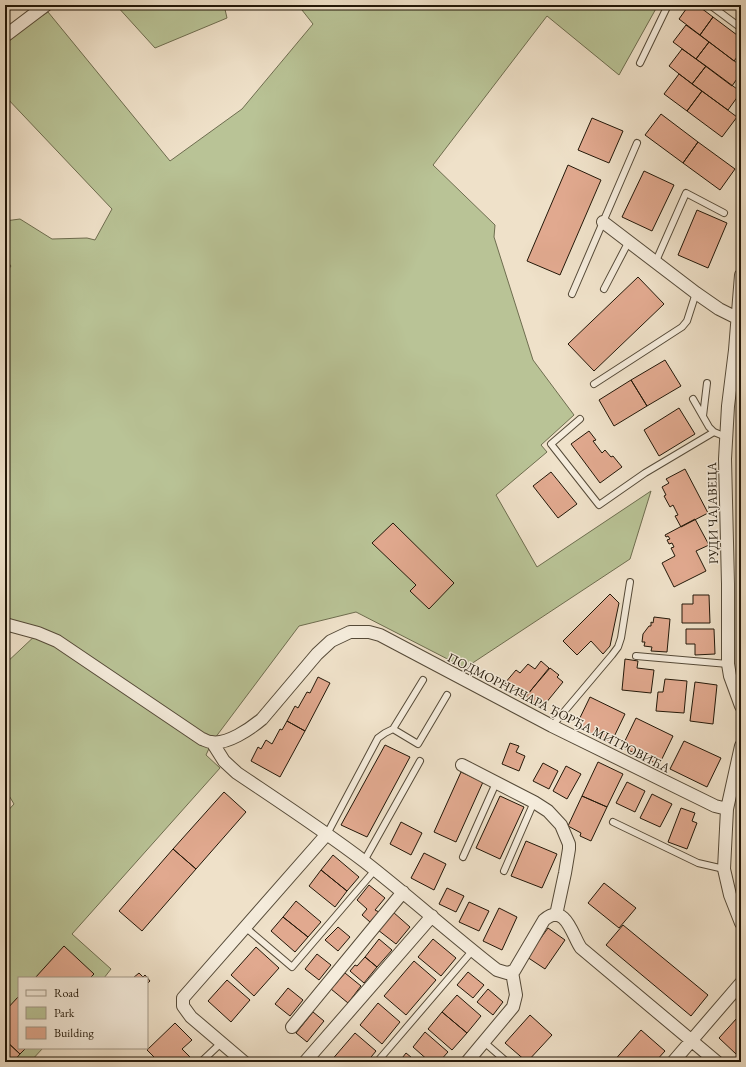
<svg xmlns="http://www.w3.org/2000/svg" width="746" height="1067" font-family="'EB Garamond',serif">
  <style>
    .green { fill: #b9c396; stroke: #6e6d4f }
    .building { fill: #e1a98f; stroke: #221708 }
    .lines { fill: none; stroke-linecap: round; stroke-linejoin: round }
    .lane-casing { stroke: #554a38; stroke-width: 8 }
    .street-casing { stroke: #554a38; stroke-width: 14 }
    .lane { stroke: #f5ecdc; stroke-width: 6 }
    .street { stroke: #f5ecdc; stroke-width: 12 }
    .labels { text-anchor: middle; stroke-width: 3; stroke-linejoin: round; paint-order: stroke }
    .street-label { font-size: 13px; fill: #221708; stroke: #f5ecdc }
  </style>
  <rect width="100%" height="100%" fill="#efe1c9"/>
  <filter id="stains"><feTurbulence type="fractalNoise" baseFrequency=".005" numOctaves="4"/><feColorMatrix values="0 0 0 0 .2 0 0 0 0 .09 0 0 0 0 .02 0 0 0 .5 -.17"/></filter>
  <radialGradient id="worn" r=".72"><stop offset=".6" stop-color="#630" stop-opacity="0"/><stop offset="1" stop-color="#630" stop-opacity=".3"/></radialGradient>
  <path class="green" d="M 116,5 L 224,5 L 227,18 L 155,48 Z
    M 298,5 L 658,5 L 619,75 L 547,16 L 433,165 L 495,225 L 494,237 L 533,360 L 574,415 L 541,445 L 547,452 L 496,495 L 537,567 L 651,491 L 630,559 L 465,668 L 356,612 L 299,626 L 212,742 L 206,755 L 220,768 L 72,934 L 111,969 L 104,978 L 19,978 L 19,1048 L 43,1048 L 30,1062 L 5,1062 L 5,814 L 14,804 L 5,789 L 5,664 L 38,633 L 5,626 L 5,274 L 11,266 L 5,259 L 5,221 L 20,219 L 52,239 L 87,238 L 95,240 L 112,209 L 5,96 L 5,40 L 48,12 L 170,161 L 242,109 L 313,24 Z"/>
  <path class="building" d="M 689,5 L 697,5 L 713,17 L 700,35 L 679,19 Z
    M 713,17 L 741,38 L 741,52 L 734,61 L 700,35 Z
    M 686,25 L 709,42 L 696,59 L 673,42 Z
    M 709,42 L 741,66 L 741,73 L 732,86 L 696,59 Z
    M 682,49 L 706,66 L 692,84 L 669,66 Z
    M 706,66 L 741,92 L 728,110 L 692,84 Z
    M 679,74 L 702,91 L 687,111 L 664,94 Z
    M 702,91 L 737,117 L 722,137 L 687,111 Z
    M 661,114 L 698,142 L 683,163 L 645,135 Z
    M 592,118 L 623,131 L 609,163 L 578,150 Z
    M 698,142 L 735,169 L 720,190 L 683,163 Z
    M 568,165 L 601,180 L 560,275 L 527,261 Z
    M 644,171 L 674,185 L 652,231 L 622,217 Z
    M 697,210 L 727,223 L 708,268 L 678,255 Z
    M 638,277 L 664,304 L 594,371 L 568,344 Z
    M 665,360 L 681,386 L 647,406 L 631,380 Z
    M 631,380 L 647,406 L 614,426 L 599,400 Z
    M 679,408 L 695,434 L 659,456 L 644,430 Z
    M 589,431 L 596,440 L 593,441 L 602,453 L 605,450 L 611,457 L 613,456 L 622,467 L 600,483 L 571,444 Z
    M 685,469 L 708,513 L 681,527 L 675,516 L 678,515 L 673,505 L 670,507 L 664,496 L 666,495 L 662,487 L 669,483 L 666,479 Z
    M 551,472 L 577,504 L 558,518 L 533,486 Z
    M 695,519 L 709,545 L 696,551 L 706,571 L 674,587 L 662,563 L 675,556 L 671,548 L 674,547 L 672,543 L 669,544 L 667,540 L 670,539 L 668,536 L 666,537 L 665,535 Z
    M 393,523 L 454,583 L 429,609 L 410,591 L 416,585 L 372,543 Z
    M 610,594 L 619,603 L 610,646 L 603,654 L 591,641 L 577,655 L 563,641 Z
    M 693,595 L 709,595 L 710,623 L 682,623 L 682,604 L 693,604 Z
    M 654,617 L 670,619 L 667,652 L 651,651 L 652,647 L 644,646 L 645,642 L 642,642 L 643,634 L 649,626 L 651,626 L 651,622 L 653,623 Z
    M 686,629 L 714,629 L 715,654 L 695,655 L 695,644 L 686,644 Z
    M 625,659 L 638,661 L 637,668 L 654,670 L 651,693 L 622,690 Z
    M 541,661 L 549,668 L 524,699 L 505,683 L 516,670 L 520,673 L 528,664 L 535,669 Z
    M 550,668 L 559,675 L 557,677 L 563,682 L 541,709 L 526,696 Z
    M 318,677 L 330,683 L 305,731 L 287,721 L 295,706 L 298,708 L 307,692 L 310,693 Z
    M 665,679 L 687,681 L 684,713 L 656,711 L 658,692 L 663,692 Z
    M 695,682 L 717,685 L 713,724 L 690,721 Z
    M 590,697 L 625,714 L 611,743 L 576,726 Z
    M 636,718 L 673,736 L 659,765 L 622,747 Z
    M 287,721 L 305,731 L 280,777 L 251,761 L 258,747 L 261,749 L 266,740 L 272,744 L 280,729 L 282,730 Z
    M 684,741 L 721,758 L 707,787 L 670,769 Z
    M 510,743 L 519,746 L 516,752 L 525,756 L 519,771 L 502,764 Z
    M 385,745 L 410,757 L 367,837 L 341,825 Z
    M 598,762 L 623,774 L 607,807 L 582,796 Z
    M 543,763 L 558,771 L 549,789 L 533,781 Z
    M 566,766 L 581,774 L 567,799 L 553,791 Z
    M 461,772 L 483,782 L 456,842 L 434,832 Z
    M 627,782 L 645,791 L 635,812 L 616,803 Z
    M 224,792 L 246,812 L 196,869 L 173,849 Z
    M 652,794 L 672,804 L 660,827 L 640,818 Z
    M 500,796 L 524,807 L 500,859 L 476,848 Z
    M 582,796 L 607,807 L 591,841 L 580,836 L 581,833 L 568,826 Z
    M 681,808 L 695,813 L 692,821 L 697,823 L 687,849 L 668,842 Z
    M 401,822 L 422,833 L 411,855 L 390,844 Z
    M 526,841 L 557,854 L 542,888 L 511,876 Z
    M 173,849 L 196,869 L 142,931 L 119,911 Z
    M 424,853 L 446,864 L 434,890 L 411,878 Z
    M 333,855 L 359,877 L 347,891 L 321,870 Z
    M 321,870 L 347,891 L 335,907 L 309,886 Z
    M 604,883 L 636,908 L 619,928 L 588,903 Z
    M 369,885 L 385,898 L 375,910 L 379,912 L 370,922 L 362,915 L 367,909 L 357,900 Z
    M 447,888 L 464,896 L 456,912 L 439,904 Z
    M 296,901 L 321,922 L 308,937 L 283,917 Z
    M 469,902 L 489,911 L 479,931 L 459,922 Z
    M 499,908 L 517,917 L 502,950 L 483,941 Z
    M 393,912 L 410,927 L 396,944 L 378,930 Z
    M 283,917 L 308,937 L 295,952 L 271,931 Z
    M 623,925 L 708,995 L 691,1016 L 606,945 Z
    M 338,927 L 350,937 L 338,951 L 325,940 Z
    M 548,928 L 565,940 L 545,969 L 527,957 Z
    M 379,939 L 392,950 L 377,967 L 365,957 Z
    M 433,939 L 456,958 L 441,976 L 418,957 Z
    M 64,946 L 94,974 L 90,978 L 35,978 Z
    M 256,947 L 279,968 L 254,996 L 231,975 Z
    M 317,954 L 331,965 L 319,980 L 305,969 Z
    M 365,957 L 377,967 L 364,983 L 350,971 L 355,965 L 357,966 Z
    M 414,961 L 436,980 L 406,1015 L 384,996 Z
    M 468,972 L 484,985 L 473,998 L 457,985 Z
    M 139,973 L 143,977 L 145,975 L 150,981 L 147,984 L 147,978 L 133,978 Z
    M 345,973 L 361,986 L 348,1003 L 331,989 Z
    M 227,980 L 250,1000 L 231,1022 L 208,1001 Z
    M 288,988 L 303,1000 L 290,1016 L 275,1004 Z
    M 488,989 L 503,1002 L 493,1015 L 477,1002 Z
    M 457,995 L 481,1016 L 467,1033 L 442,1012 Z
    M 19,996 L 19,1048 L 26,1048 L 20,1054 L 5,1040 L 5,1011 Z
    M 378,1003 L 400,1022 L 382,1044 L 360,1025 Z
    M 313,1012 L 324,1021 L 307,1042 L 296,1033 Z
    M 442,1012 L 467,1033 L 452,1050 L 428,1029 Z
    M 530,1015 L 552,1035 L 527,1062 L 505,1043 Z
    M 737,1018 L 741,1022 L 741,1053 L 739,1051 L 736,1054 L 719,1038 Z
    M 175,1023 L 192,1040 L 182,1049 L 195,1062 L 159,1062 L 147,1050 Z
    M 641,1030 L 665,1051 L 655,1062 L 613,1062 Z
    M 425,1032 L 448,1052 L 439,1062 L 430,1062 L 413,1047 Z
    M 355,1033 L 376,1051 L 367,1062 L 330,1062 Z
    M 5,1040 L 20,1054 L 13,1062 L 5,1062 Z
    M 406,1053 L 417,1062 L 399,1062 Z"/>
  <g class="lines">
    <defs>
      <path id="lane" d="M 710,5 L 741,28
        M 640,63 L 668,5
        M 656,261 L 686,193 L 724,213
        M 604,289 L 629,241
        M 572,294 L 637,143
        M 594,384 L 682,327 L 687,321 L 696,293
        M 693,399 L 709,427 L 714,432 L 726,437
        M 703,416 L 707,383
        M 580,419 L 551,444 L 599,505 L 645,473 L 714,432
        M 636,656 L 728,664
        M 552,726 L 612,655 L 618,647 L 621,638 L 630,582
        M 393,729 L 423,680
        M 613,822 L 698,863 L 724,869
        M 327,834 L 378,738 L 385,733 L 393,729 L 418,744 L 447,695
        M 463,857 L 496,783
        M 364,861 L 420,761
        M 504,871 L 534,802
        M 245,927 L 292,967 L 375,870
        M 484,1042 L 507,1062
        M 201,1062 L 221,1043
        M 377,1062 L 473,950"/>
      <path id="street" d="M 5,36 L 46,5
        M 603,222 L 696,293 L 719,309 L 737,318
        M 741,275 L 735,350 L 728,406 L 725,459 L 728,584 L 728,664 L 730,676 L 741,706
        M 5,624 L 38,633 L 57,641 L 202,739 C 205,740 208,742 211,742 C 227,745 250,729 262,719 L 317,654 L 331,641 L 350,632 L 369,632 L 380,635 L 552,726 L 715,806 L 727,809
        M 212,742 L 224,761 L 237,773 C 280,802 323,830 365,862 C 410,897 452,935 497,970 L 507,973 L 514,971 L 544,920 C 566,901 573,938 581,948 L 717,1062
        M 741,746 L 727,809 L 724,869 L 730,895 L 741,923
        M 462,765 L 534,802 L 548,811 L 561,825 L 569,844 L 569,849 L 565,873 L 556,915
        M 292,1027 L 403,892
        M 244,1062 L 191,1017 L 183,1006 L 183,998 L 327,834
        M 305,1062 L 432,916
        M 467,1062 L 513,1007 L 516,995 L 512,972
        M 673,1062 L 741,983"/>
    </defs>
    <use href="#lane" class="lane-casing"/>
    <use href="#street" class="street-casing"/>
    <use href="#lane" class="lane"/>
    <use href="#street" class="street"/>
  </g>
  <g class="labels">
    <g class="street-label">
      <text transform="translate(712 513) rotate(-91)" y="5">РУДИ ЧАЈАВЕЦА</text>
      <text transform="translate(559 712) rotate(27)" y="5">ПОДМОРНИЧАРА ЂОРЂА МИТРОВИЋА</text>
    </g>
  </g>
  <rect width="746" height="1067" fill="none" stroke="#efe1c9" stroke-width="20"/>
  <rect x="6" y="6" width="734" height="1055" fill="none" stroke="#221708" stroke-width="2"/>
  <rect x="10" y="10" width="726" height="1047" fill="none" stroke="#221708"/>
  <rect x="18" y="977" width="130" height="72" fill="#f5ecdc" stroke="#a19787"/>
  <rect x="26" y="990" width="20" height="6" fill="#f5ecdc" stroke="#a19787"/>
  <text x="54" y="997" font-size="12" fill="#221708">Road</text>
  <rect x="26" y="1007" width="20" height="12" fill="#b9c396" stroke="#a19787"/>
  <text x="54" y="1017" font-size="12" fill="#221708">Park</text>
  <rect x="26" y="1027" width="20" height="12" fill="#e1a98f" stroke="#a19787"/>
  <text x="54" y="1037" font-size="12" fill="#221708">Building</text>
  <rect width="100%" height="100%" filter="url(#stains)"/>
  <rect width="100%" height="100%" fill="url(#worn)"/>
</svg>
